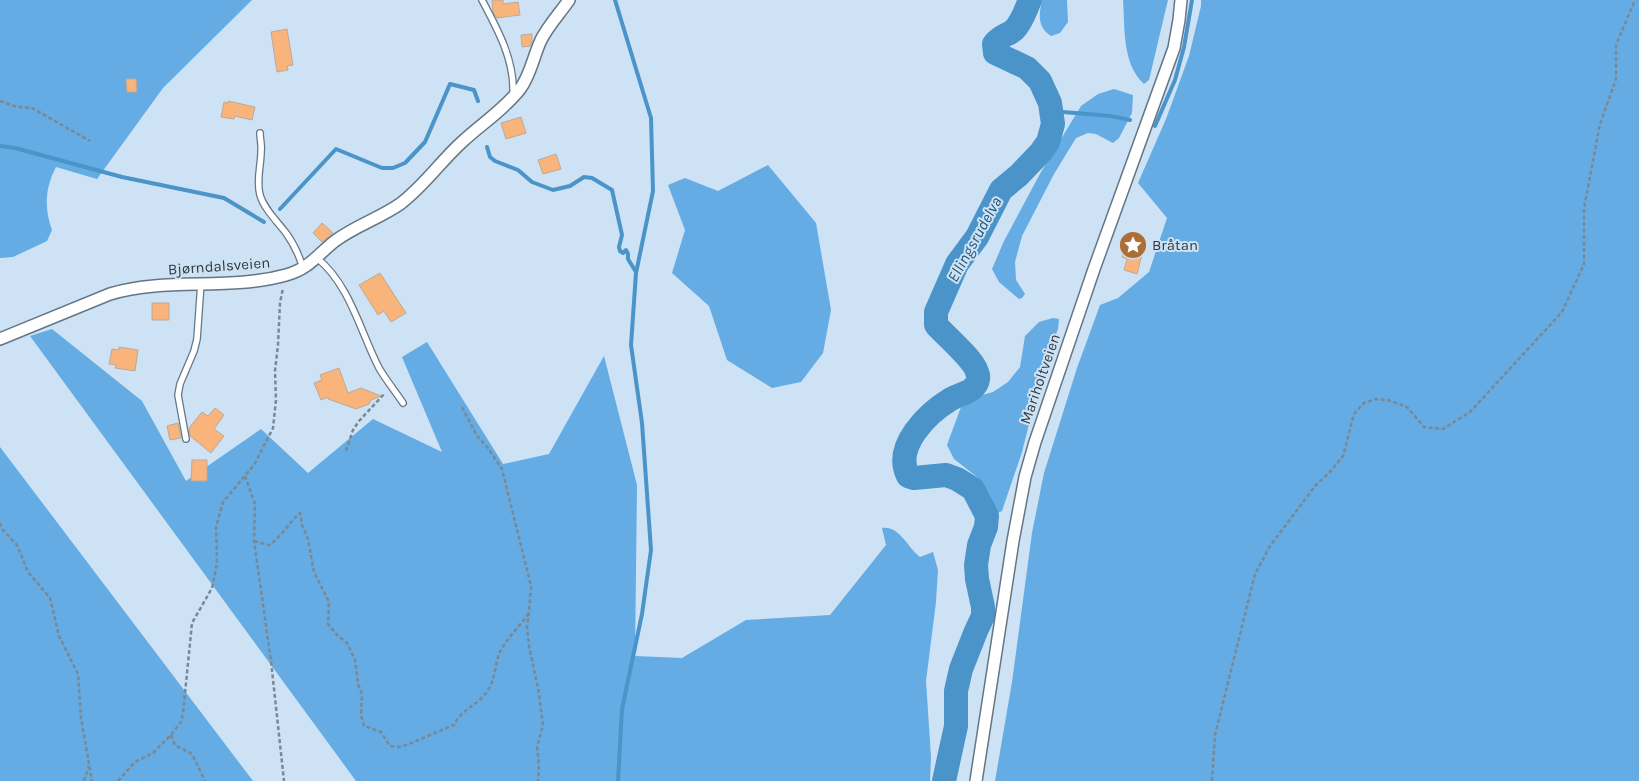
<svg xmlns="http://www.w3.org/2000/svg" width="1639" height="781" font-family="Karla,sans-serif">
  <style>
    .forest { fill: #64ace3 }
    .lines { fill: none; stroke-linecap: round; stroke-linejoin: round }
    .stream { stroke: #4b94ca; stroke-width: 4 }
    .river { stroke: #4b94ca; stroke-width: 24 }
    .building { fill: #f8b47a; stroke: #bda999 }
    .service-casing { stroke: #647686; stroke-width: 8 }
    .minor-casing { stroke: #647686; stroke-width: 14 }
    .path { stroke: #7a8894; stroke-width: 2.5; stroke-dasharray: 4 2.5; stroke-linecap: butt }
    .service { stroke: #fff; stroke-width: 5.5 }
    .minor { stroke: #fff; stroke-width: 11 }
    .labels { text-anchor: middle; stroke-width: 4; stroke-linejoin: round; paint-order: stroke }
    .poi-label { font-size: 15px; fill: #313940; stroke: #cde2f4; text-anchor: start }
    .street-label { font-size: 15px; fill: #313940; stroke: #cde2f4 }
    .water-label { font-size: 16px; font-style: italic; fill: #22577d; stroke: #cde2f4 }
  </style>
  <rect width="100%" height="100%" fill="#cde2f4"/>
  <path class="forest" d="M 0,0 L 252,0 L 163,88 L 97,179 L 56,167 C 45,188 44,208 52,230 L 47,241 L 13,257 L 0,258 Z
    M 1042,0 L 1067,0 L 1068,22 L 1060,33 L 1051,36 C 1037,27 1039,15 1042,0 Z
    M 1123,0 L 1168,0 L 1149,80 L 1144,84 C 1122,64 1125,28 1123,0 Z
    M 1201,0 L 1639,0 L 1639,781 L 995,781 L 1012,682 L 1032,533 L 1044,473 L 1077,368 L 1100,305 L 1118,298 L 1149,272 L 1167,218 L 1138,183 L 1166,119 L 1189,56 L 1201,6 Z
    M 1114,89 L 1133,95 L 1132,113 L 1119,138 L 1113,143 L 1096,134 L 1088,133 L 1076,138 L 1054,174 L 1022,236 L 1015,262 L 1016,280 L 1025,294 L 1022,298 L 1019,299 L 999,282 L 992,269 L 1004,241 L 1041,172 L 1081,106 L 1098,94 Z
    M 768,165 L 816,223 L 831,310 L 823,353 L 801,382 L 772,388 L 727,360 L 709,306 L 672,273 L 685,230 L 668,185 L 685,178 L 718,191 Z
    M 1053,318 L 1059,319 L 1058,329 L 1044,365 L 1022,452 L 1002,511 L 998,513 L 977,477 L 954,459 L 947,445 L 961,407 L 971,398 L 993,392 L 1008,382 L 1020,367 L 1025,336 L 1039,322 Z
    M 52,329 L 142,401 L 186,481 L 261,429 L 308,473 L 373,419 L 442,452 L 402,357 L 427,342 L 503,464 L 549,454 L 604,356 L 637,485 L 635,656 L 682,658 L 746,620 L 830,615 L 886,545 L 882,528 C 900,526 906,546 920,557 L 933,552 L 938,570 L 936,602 L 926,681 L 931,757 L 930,781 L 356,781 L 30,336 Z
    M 0,447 L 253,781 L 0,781 Z"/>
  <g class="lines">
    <path class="stream" d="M 615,0 L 651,118 L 653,191 L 636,273 L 631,345 L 642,423 L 651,550 L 642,614 L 622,709 L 618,781
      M 1051,111 L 1111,116 L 1130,120
      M 1155,126 L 1175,80 L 1184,47 L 1192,0
      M 0,146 L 15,148 L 122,177 L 224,198 L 264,222
      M 487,147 L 490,157 L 495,161 L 518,170 L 532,182 L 553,190 L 570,186 L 584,177 L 592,178 L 612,190 L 622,235 L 619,247 L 620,251 L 623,253 L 626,250 L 628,254 L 628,259 L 636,272
      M 280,209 L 336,149 L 382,168 L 393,168 L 405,163 L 425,142 L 450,84 L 474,90 L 478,101"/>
    <path class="river" d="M 944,781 L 956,726 L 956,691 L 961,669 L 976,631 L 983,616 L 983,607 L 977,579 L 976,565 L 979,545 L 986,527 L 987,516 L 973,489 L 957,479 L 946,475 L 914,478 L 908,476 C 893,446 928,413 951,399 C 958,395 967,393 972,389 C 977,385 980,378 977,372 C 974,360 946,336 936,325 L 936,312 L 957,264 L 977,237 L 1001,190 L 1019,175 L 1041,152 L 1048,142 L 1053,124 L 1050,103 L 1040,81 L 1027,68 L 995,53 L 994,44 C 1002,34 1007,36 1014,30 C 1022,22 1026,9 1030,0"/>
  </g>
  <path class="building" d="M 492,0 L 503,0 L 503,4 L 518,2 L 520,15 L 497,18 L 493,12 Z
    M 287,29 L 293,65 L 287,66 L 288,70 L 277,72 L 271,32 Z
    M 532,34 L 532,41 L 530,46 L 522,47 L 521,35 Z
    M 126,79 L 136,79 L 137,92 L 127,92 Z
    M 228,101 L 255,107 L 252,120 L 235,116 L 234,119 L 221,117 L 224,102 L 228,103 Z
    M 521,117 L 526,133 L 506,139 L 501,123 Z
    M 556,154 L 561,169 L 543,174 L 538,160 Z
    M 322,223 L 333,233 L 322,242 L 313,233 Z
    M 1128,238 L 1145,243 L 1137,274 L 1124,270 L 1127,259 L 1122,257 Z
    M 380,273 L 406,313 L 391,322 L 384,311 L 378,315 L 359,285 Z
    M 152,303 L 169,303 L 169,320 L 152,320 Z
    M 119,347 L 138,350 L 135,371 L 115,368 L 116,365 L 109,364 L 112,349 L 119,350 Z
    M 339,368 L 348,393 L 361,388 L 381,396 L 371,400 L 369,404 L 356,409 L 328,399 L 328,397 L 321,400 L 314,383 L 322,380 L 320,375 Z
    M 215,408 L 224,415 L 214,429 L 224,436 L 211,453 L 190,436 L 189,428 L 202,412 L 208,416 Z
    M 178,423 L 181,438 L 170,440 L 167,426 Z
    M 192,460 L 207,460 L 207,481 L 191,481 Z"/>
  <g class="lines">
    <defs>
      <path id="service" d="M 482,0 C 498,30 515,61 513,95
        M 260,133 C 260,139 262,146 261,152 C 261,166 256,180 260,195 C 264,209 277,221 286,233 C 294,244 299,255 303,268
        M 317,258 C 350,285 360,331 379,368 C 386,380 395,391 403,403
        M 186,439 L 178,395 L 180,384 L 194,351 L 197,339 L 201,283"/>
      <path id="minor" d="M 0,339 L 110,294 C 167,277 228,291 286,275 C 309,269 317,255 335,241 C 355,226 380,218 400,204 C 424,186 440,162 462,142 C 481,124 504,110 520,89 C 531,74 533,57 541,40 C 548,26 560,13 569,0
        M 976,781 L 1013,541 L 1025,477 L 1035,442 L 1094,269 L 1174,48 L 1179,20 L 1181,0"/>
    </defs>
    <use href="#service" class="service-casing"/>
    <use href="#minor" class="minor-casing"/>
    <path class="path" d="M 0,101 L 17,107 L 32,108 L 90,141
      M 462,407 L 477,436 L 488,448 L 502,469 L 531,586 L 529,613 L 527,626 L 529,646 L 538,688 L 543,725 L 537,747 L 539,766 L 538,781
      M 346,451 L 353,430 L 359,421 L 385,393
      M 245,476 L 255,504 L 254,541 L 271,661 L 284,781
      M 0,523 L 1,528 L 17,545 L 28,572 L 50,598 L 59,636 L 78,674 L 81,718 L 92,781
      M 254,541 L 269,545 C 282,537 288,523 300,513 L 302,525 L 308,539 L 314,572 L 329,602 L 328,624 L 336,634 L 347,643 L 355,660 L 358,684 L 362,694 L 361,715 L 364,726 L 381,732 L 390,746 L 399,747 L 409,744 L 454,725 C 460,710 479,705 488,690 C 495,680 495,665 499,654 C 506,639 520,626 529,613
      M 171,735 L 175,745 L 192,754 L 205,781
      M 84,781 L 89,766
      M 118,781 L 135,762 L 153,753 L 171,735 L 181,722 L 183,713 L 192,623 L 212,588 L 217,563 L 216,527 L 223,502 L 254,465 L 273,428 L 276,400 L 275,371 L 278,345 L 280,303 L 283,288
      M 1212,781 L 1215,735 L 1255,574 L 1270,546 L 1316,485 L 1331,471 L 1343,456 L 1354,414 L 1364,403 L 1376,399 L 1388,400 L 1407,407 L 1424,427 L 1443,429 L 1470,412 L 1562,312 L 1584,264 L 1584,208 L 1600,124 L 1616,79 L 1616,45 L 1635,0"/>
    <use href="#service" class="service"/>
    <use href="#minor" class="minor"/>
  </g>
  <defs>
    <symbol id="sight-disc" viewBox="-11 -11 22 22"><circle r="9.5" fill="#ac6e34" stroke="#cde2f4"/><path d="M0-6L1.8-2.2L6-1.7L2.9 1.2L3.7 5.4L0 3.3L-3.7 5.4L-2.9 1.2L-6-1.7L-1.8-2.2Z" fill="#fff"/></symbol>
  </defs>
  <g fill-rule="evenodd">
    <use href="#sight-disc" x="1117" y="229" width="32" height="32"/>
  </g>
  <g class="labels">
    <g class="poi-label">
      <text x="1152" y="250">Bråtan</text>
    </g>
    <g class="street-label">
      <text transform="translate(219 266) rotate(-4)" y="5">Bjørndalsveien</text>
      <text transform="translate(1040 379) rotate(-71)" y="5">Mariholtveien</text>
    </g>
    <g class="water-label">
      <text transform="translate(974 239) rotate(-61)" y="6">Ellingsrudelva</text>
    </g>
  </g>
</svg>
